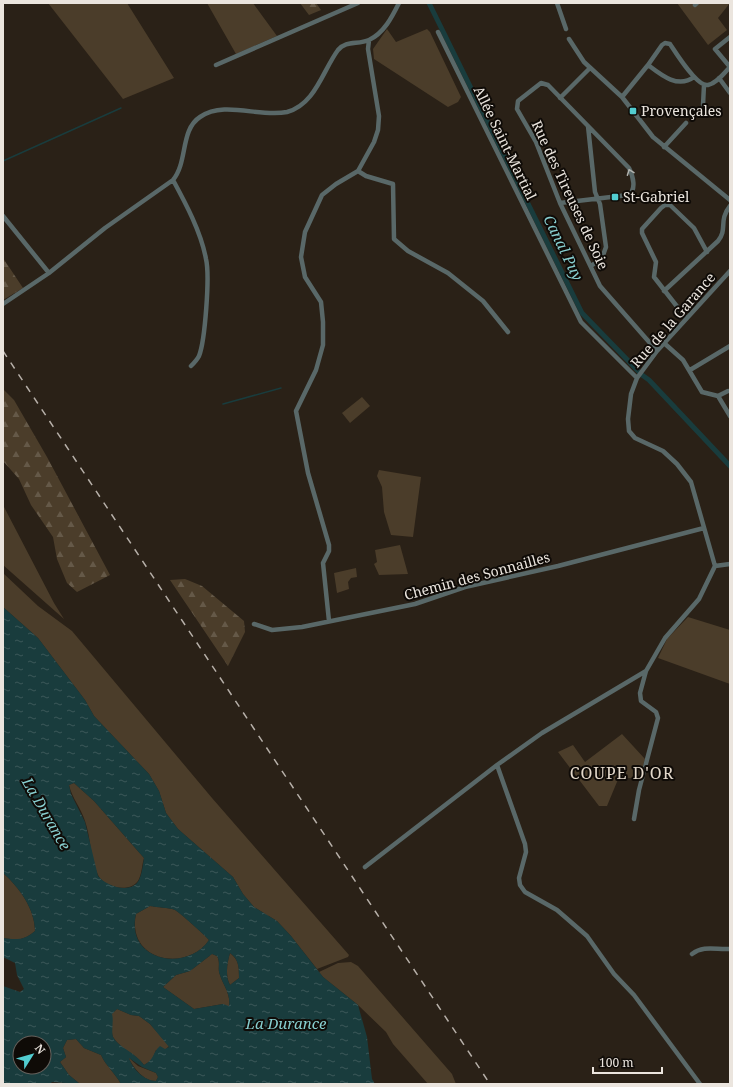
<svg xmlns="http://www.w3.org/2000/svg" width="733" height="1087" font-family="'Noto Serif',serif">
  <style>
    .green { fill: #4b3d2a }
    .forest { fill: url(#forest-firs) }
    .water { fill: url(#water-ripples); fill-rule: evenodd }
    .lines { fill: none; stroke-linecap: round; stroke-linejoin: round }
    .stream { stroke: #193c3d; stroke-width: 1.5 }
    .canal { stroke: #193c3d; stroke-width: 5 }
    .street { stroke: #596868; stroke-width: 4.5 }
    .rail { stroke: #b7b0a9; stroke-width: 1.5; stroke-dasharray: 7 7; stroke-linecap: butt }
    .oneway { stroke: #b1b3af }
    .poi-dot { fill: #52cdd0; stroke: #0f0b07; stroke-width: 1.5 }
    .labels { text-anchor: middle; stroke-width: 4; stroke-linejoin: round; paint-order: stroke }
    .poi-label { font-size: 14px; fill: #ebe5de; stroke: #0f0b07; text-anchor: start }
    .street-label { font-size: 14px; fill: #ebe5de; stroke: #0f0b07 }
    .water-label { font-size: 15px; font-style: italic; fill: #87cecf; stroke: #0f0b07 }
    .quarter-label { font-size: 16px; letter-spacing: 1px; fill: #e3d8ca; stroke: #0f0b07 }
  </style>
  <defs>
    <pattern id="forest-firs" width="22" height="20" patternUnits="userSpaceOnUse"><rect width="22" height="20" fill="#4b3d2a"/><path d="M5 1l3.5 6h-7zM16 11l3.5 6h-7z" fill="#655948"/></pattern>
    <pattern id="water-ripples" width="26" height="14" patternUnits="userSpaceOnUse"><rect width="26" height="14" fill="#193c3d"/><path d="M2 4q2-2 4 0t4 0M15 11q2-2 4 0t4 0" fill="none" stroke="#3b5859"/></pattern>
  </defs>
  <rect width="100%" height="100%" fill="#2a2117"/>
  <path class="green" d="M 48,3 L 127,3 L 174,78 L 123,99 Z
    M 207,3 L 253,3 L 277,36 L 236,54 Z
    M 677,3 L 730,3 L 718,18 L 727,30 L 708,45 Z
    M 387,29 L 396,42 L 427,29 L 430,32 L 461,97 L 458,102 L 448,107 L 374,59 L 373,49 Z
    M 362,397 L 370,406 L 350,423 L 342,413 Z
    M 379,470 L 421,477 L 413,537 L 391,535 L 384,512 L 382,487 L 377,476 Z
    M 3,505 L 54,603 L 64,619 L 3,565 Z
    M 400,545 L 408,574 L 379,575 L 374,564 L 377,562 L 375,550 Z
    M 356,568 L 357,577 L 351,578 L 348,582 L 349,589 L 337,593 L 334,573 Z
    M 3,573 L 38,606 L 72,631 L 212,798 L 349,955 L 348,957 L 317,969 L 291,936 L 277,921 L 254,907 L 243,894 L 233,877 L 178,829 L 166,813 L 159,791 L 149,774 L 94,716 L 85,700 L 38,638 L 3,607 Z
    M 688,617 L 730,630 L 730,684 L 658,658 L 667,639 Z
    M 622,734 L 645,759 L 639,779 L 619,777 L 607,806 L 599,806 L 558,752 L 573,745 L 585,762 Z
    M 74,783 L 94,801 L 144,858 C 142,864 142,873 139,879 C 132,894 104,888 98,875 C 90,858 91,838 85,821 C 81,808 72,798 69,785 Z
    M 3,873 C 19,887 35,909 35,931 C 23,941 18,940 3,938 Z
    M 150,906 C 158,908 168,907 175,910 C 178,911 206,936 209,940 C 187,973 126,961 136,914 Z
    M 230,953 C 239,960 239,967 239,978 L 230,985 C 225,975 227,963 230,953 Z
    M 212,954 L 217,956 C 221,964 217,968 220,975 C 223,985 231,994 229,1006 L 223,1004 L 194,1009 L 163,987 L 176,975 L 190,971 Z
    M 351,962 L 358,966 L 452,1074 L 456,1084 L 428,1084 L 393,1044 L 386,1032 L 358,1005 L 323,977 L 319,972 L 338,963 Z
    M 117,1009 L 131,1015 L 139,1016 L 150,1024 L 169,1046 L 166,1049 L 156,1050 L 152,1060 L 144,1065 C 135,1053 119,1048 113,1037 C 111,1032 112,1020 111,1014 Z
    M 76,1039 L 84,1048 L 101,1055 C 106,1066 115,1073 121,1084 L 80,1084 L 69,1075 L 60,1062 L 66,1057 L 63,1048 L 67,1040 Z
    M 128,1057 L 138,1066 L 156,1073 L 158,1077 L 156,1081 C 143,1081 134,1068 128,1057 Z"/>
  <path class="forest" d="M 300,3 L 316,3 L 321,10 L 309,15 Z
    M 3,258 L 23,288 L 3,300 Z
    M 3,389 L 14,400 L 47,457 L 110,575 L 77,592 L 67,583 L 57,559 L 53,537 L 31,505 L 19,479 L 3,461 Z
    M 185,579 L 202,586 L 244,621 L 245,632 L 228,666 L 170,580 Z"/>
  <path class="water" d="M 3,607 L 38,638 L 85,700 L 94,716 L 149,774 L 159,791 L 166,813 L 178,829 L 233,877 L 243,894 L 254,907 L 277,921 L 291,936 L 323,977 L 358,1005 L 367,1037 L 372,1079 L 375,1084 L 121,1084 C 115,1073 106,1066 101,1055 L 84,1048 L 76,1039 L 67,1040 L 63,1048 L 66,1057 L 60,1062 L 69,1075 L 80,1084 L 52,1082 L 50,1084 L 3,1084 L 3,986 L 20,992 L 24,989 L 17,975 L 15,963 L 3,957 L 3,938 C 17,940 25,940 35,931 C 35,909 19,887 3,873 ZM 74,783 L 94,801 L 144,858 C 143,864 142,874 139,880 C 131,895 106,886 98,876 L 85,822 L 71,794 L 69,785 ZM 150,906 C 158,908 168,907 175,910 C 178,911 207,937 209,940 C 187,973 125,961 136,914 ZM 230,953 C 239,959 239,968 239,978 L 230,985 C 225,976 227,963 230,953 ZM 212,954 L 217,956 C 221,963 217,968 220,975 C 223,985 231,994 229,1006 L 223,1004 L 194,1009 L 163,987 L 176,975 L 190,971 ZM 117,1009 L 131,1015 L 139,1016 L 150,1024 L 169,1047 L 165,1049 L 160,1046 C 152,1053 155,1059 144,1065 C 135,1052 119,1048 113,1037 C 111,1031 114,1021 112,1014 ZM 20,1043 L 44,1043 L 44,1067 L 20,1067 ZM 129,1058 L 142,1067 L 156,1073 L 158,1077 L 156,1081 C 144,1081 132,1068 129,1058 Z"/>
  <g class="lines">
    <path class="stream" d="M 3,161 L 121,108
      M 223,404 L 281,388"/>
    <path class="canal" d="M 429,3 L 582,313 L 642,375 L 649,380 L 730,466"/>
    <path class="street" d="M 557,3 L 566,29
      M 695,5 L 697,3
      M 438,32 L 581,322 L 637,378
      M 569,39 L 584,62 L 622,97 L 653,137 L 730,200
      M 216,65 L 358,3
      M 648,65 L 662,45 L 665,43 L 670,44 C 676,53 697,87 708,85 C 717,83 724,73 730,67 L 715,49 L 730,37
      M 719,78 L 730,93
      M 622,97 L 648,65 C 661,75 678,89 694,77
      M 560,98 L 590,68
      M 703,105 L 704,85
      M 588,126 L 595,192 L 600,204 L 606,247 L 602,258 L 591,266
      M 664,147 L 686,123
      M 358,171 L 366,176 L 393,184 L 394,239 L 408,251 L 448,273 L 483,301 L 508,332
      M 173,180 C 186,204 201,232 206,259 C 210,276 205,341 199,356 C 197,360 194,363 191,366
      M 560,203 L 628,195 C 637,190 633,176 629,168 L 548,85 L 541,83 L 518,101 L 517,109 L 536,142 L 560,203 L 600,286 L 657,351
      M 3,216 L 49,273
      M 664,291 L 718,241 C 728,229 718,221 730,206
      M 3,304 L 49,273 L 105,228 L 173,180 C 188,162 180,130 200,117 C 225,100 259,118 287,112 C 315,105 323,70 338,50 C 346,40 358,45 369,40 C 384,33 392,17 399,3
      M 686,318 L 654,277 L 656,262 L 642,233 L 642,229 L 661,208 L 665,205 L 670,205 L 694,228 L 707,252
      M 664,343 L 683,360 L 702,392 L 718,396 L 728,391
      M 690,370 L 730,346
      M 718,396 L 730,416
      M 715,566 L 730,564
      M 329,621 L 323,563 L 329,551 L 329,545 L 308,473 L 296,411 L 316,370 L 323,345 L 323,322 L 321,302 L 305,277 L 301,257 L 305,232 L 322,195 L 336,184 L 358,171 L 374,142 L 378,130 L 379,116 L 368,49 L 369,40
      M 254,624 L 272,630 L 302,627 L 415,604 L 465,587 L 558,566 L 704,528
      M 497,765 L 525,844 L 526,852 L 519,878 L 520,885 L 525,892 L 557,910 L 587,936 L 614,974 L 634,995 L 700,1084
      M 634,819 L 639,790 L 658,718 L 656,712 L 641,701 L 640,693 L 646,671
      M 365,867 L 497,765 L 542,733 L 646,671 L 665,638 L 699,599 L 715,566 L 691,482 L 677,464 L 663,451 L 635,438 L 629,431 L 628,419 L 631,394 L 637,378 L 657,351 L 730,271
      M 692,954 C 704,945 716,950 730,949"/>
    <path class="rail" d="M 3,351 L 490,1084"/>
  </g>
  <defs><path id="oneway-chevron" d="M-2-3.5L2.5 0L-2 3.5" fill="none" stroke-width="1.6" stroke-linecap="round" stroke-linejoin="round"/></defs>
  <use class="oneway" href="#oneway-chevron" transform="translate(630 172) rotate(-111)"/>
  <g class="poi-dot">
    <rect x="629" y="107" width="8" height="8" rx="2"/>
    <rect x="611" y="193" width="8" height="8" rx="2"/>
  </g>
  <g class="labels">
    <g class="poi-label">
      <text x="641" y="116">Provençales</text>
      <text x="623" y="202">St-Gabriel</text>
    </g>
    <g class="street-label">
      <text transform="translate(505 143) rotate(64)" y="5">Allée Saint-Martial</text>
      <text transform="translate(570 195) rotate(65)" y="5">Rue des Tireuses de Soie</text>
      <text transform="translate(673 320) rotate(-49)" y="5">Rue de la Garance</text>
      <text transform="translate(477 576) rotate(-15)" y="5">Chemin des Sonnailles</text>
    </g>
    <g class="water-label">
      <text transform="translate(563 248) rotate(64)" y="5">Canal Puy</text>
      <text transform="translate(46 814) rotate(60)" y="5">La Durance</text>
      <text x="286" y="1029">La Durance</text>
    </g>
    <g class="quarter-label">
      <text x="622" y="779">COUPE D'OR</text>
    </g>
  </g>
  <rect width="733" height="1087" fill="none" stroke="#ebe5de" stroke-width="8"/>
  <g transform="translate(32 1055) rotate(53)"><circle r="19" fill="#0f0b07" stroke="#67625d"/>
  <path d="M0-3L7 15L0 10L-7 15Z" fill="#52cdd0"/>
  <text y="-6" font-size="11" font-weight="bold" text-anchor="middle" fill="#ebe5de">N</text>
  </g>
  <path d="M593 1067v6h69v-6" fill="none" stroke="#ebe5de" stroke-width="2"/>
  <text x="599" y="1067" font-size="12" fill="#ebe5de" stroke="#0f0b07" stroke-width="3" paint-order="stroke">100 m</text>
</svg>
